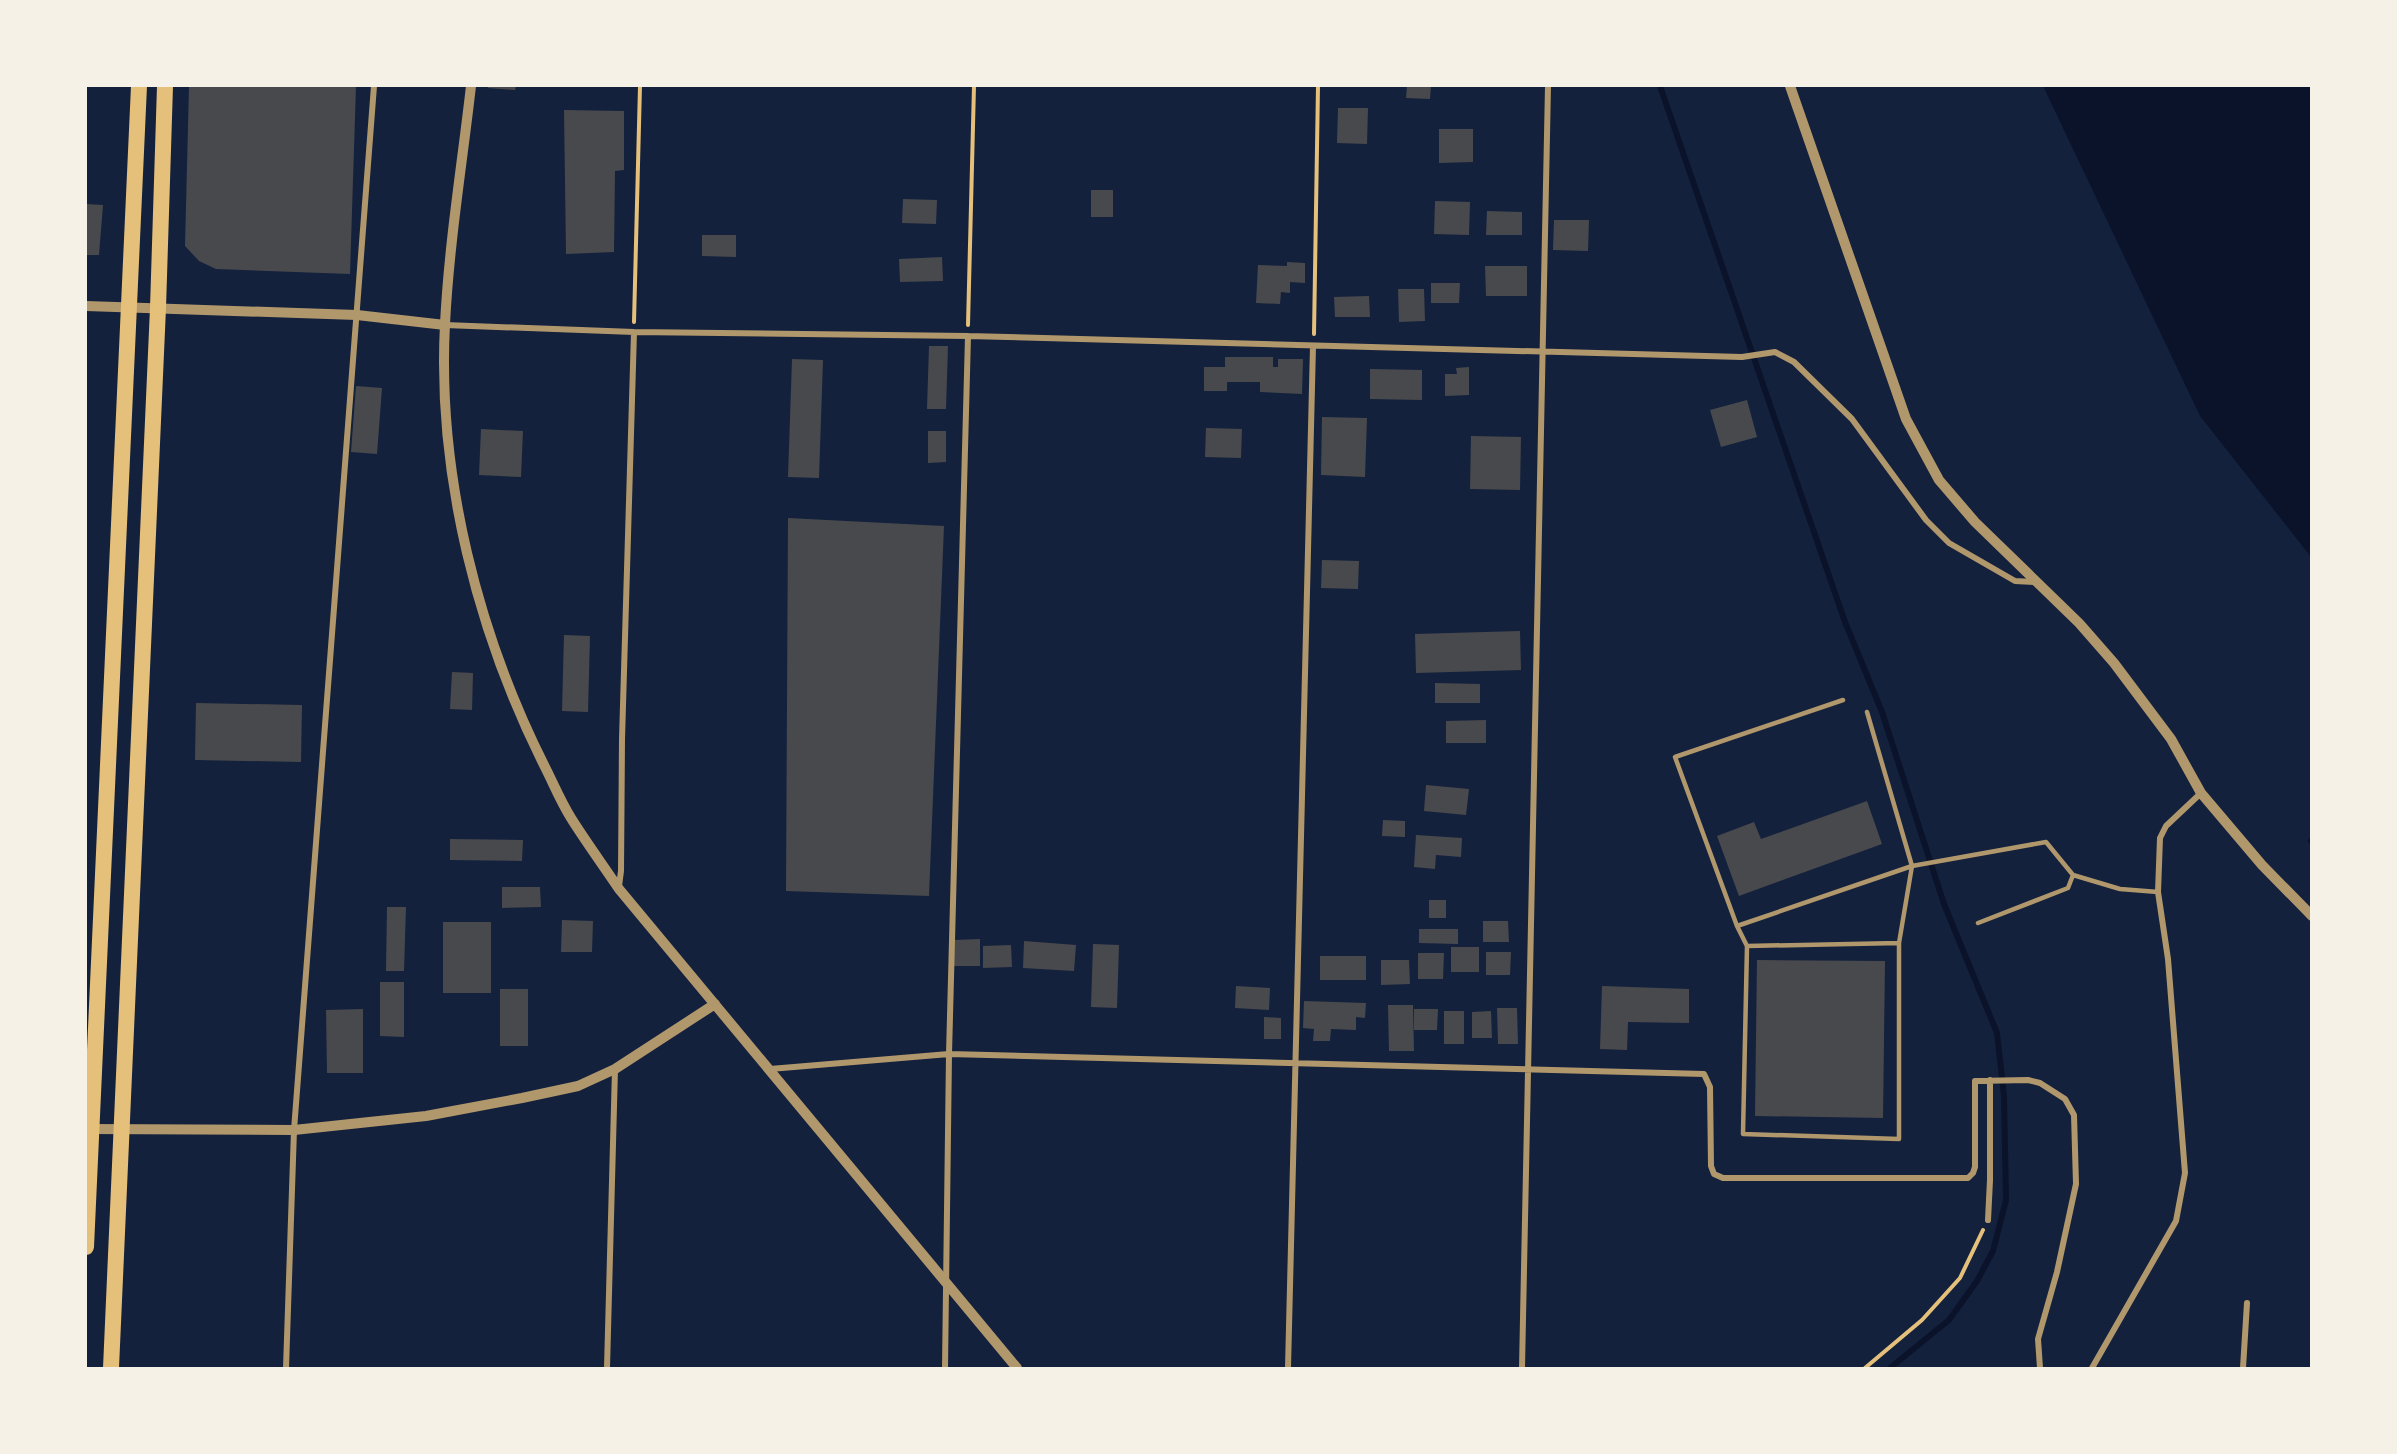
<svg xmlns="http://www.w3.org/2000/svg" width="2397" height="1454" font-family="'Source Sans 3',sans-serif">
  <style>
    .water { fill: #0b132b }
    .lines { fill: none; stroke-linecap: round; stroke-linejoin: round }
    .stream { stroke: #0b132b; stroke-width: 6 }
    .building { fill: #48494c }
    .path { stroke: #e5c07b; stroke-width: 4 }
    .service { stroke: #b1986c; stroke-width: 4.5 }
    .minor { stroke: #b1986c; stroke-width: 6 }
    .tertiary { stroke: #b1986c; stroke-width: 10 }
    .trunk { stroke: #e5c07b; stroke-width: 16 }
  </style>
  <rect width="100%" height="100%" fill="#14213d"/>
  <path class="water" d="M 2043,86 L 2311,86 L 2311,557 L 2200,416 Z"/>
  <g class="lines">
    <path class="stream" d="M 1660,86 L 1845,622 L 1882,712 L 1944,904 L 1997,1033 L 2004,1096 L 2006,1200 L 1993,1251 L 1977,1281 L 1949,1320 L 1890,1368
      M 2311,841 L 2312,840"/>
  </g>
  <path class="building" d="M 189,86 L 356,86 L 350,274 L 216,269 L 199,261 L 185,246 Z
    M 488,86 L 516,86 L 515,90 L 488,88 Z
    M 1407,86 L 1431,86 L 1430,99 L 1406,98 Z
    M 1338,108 L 1368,108 L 1367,144 L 1337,143 Z
    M 564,110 L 624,111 L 624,170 L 615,171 L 614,252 L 566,254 Z
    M 1439,129 L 1473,129 L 1473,162 L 1439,163 Z
    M 1091,190 L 1113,190 L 1113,217 L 1091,217 Z
    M 903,199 L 937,200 L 936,224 L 902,223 Z
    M 1435,201 L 1470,202 L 1469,235 L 1434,234 Z
    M 86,204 L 103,205 L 99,255 L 86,255 Z
    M 1487,211 L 1522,212 L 1522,235 L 1486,235 Z
    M 1554,220 L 1589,220 L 1588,251 L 1553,250 Z
    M 702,235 L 736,235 L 736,257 L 702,256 Z
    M 942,257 L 943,281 L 900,282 L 899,259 Z
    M 1287,262 L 1305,263 L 1305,283 L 1290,282 L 1290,293 L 1281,292 L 1280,304 L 1256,303 L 1258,265 L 1287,266 Z
    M 1485,266 L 1527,266 L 1527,296 L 1486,296 Z
    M 1431,283 L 1460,283 L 1459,303 L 1431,303 Z
    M 1398,289 L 1424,289 L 1425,321 L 1399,322 Z
    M 1369,296 L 1370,317 L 1335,317 L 1334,297 Z
    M 929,346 L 948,346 L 946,409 L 927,409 Z
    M 1225,357 L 1273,357 L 1273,367 L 1278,367 L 1278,359 L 1303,359 L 1302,394 L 1260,392 L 1260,382 L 1227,382 L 1227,391 L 1204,391 L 1204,367 L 1225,367 Z
    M 792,359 L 823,360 L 819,478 L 788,477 Z
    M 1469,367 L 1469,395 L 1445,396 L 1445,374 L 1457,374 L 1456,368 Z
    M 1370,369 L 1422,370 L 1422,400 L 1370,399 Z
    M 356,386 L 382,388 L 377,454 L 351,452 Z
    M 1747,400 L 1757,437 L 1721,447 L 1710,410 Z
    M 1322,417 L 1367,418 L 1365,477 L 1321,475 Z
    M 1206,428 L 1242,429 L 1241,458 L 1205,457 Z
    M 481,429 L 523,431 L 521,477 L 479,475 Z
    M 928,431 L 946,431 L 946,462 L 928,463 Z
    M 1471,436 L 1521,437 L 1520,490 L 1470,489 Z
    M 788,518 L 944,526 L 929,896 L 786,891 Z
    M 1322,560 L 1359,561 L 1358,589 L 1321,588 Z
    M 1520,631 L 1521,670 L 1416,673 L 1415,634 Z
    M 564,635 L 590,636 L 588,712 L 562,711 Z
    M 452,672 L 473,673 L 472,710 L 450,709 Z
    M 1435,683 L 1480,684 L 1480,703 L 1435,703 Z
    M 196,703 L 302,705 L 301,762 L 195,760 Z
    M 1486,720 L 1486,743 L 1446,743 L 1446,721 Z
    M 1426,785 L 1469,789 L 1466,815 L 1424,811 Z
    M 1867,801 L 1882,844 L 1739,896 L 1717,836 L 1754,822 L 1761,839 Z
    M 1383,820 L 1405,821 L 1405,837 L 1382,836 Z
    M 1416,835 L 1462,838 L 1461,857 L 1436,855 L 1435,869 L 1414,867 Z
    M 450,839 L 523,840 L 522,861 L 450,860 Z
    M 502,887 L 540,887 L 541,907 L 502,908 Z
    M 1429,900 L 1446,900 L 1446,918 L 1429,918 Z
    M 387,907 L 406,907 L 404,971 L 386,971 Z
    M 562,920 L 593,921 L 592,952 L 561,952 Z
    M 1483,921 L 1508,921 L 1509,942 L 1483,942 Z
    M 443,922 L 491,922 L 491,993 L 443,993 Z
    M 1419,929 L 1458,929 L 1458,944 L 1419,943 Z
    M 980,939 L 980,966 L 954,966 L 954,940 Z
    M 1024,941 L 1076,945 L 1074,971 L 1023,968 Z
    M 1093,944 L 1119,945 L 1117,1008 L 1091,1007 Z
    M 1011,945 L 1012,967 L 983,968 L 983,946 Z
    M 1451,947 L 1479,947 L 1479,972 L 1451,972 Z
    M 1486,952 L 1511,952 L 1510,975 L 1486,975 Z
    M 1418,953 L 1444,953 L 1443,979 L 1418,979 Z
    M 1320,956 L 1366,956 L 1366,980 L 1320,980 Z
    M 1381,960 L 1409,960 L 1410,984 L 1381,985 Z
    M 1757,960 L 1885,961 L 1883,1118 L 1755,1116 Z
    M 380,982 L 404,982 L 404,1037 L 380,1036 Z
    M 1236,986 L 1270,988 L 1269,1010 L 1235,1008 Z
    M 1602,986 L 1689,989 L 1689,1023 L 1628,1022 L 1627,1050 L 1600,1049 Z
    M 500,989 L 528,989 L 528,1046 L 500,1046 Z
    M 1304,1001 L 1366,1003 L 1365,1018 L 1356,1017 L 1356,1030 L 1331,1029 L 1330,1041 L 1313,1041 L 1314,1029 L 1303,1028 Z
    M 1388,1005 L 1413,1005 L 1414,1051 L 1389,1051 Z
    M 1497,1008 L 1517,1008 L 1518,1044 L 1498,1044 Z
    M 363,1009 L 363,1073 L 327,1073 L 326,1010 Z
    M 1414,1009 L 1438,1009 L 1437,1030 L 1414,1030 Z
    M 1444,1011 L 1464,1011 L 1464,1044 L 1444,1044 Z
    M 1491,1011 L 1492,1038 L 1472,1038 L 1472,1012 Z
    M 1264,1017 L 1281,1018 L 1281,1039 L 1264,1039 Z"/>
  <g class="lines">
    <path class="path" d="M 634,322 L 640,86
      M 968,325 L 974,86
      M 1314,334 L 1318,86
      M 1865,1368 L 1922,1320 L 1960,1278 L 1983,1230"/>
    <path class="service" d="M 1867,712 L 1912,866 L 2046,842 L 2073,875 L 2120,889 L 2158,892
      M 1978,923 L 2068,888 L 2073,875
      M 1737,926 L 1912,866 L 1899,943
      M 1747,946 L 1899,943 L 1899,1139 L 1743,1134 L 1747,946 L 1737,926 L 1675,757 L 1843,700"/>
    <path class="minor" d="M 445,325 L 634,332 L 968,336 L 1742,357 L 1775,352 L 1794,362 L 1852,419 L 1926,520 L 1949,543 L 2015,581 L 2036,582
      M 619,886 L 621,871 L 622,739 L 634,332
      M 770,1069 L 949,1054 L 1704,1074 L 1710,1087 L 1711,1166 L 1714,1174 L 1723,1178 L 1968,1178 L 1973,1173 L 1975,1167 L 1975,1081 L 2028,1080 L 2040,1083 L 2065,1099 L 2074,1115 L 2076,1184 L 2057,1272 L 2038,1339 L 2040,1368
      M 1988,1220 L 1990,1180 L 1990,1080
      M 286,1368 L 294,1130 L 374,86
      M 607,1368 L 615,1069
      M 945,1368 L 949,1054 L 968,336
      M 1288,1368 L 1313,346
      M 1522,1368 L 1548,86
      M 2092,1368 L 2176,1221 L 2185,1173 L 2168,959 L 2158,892 L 2160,838 L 2166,826 L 2201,793
      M 2243,1368 L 2247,1303"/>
    <path class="tertiary" d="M 471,86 C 462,165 449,244 445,324 C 437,475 478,635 546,769 C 554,785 561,802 571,818 C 586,842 603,865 619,889 L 1017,1368
      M 1790,86 L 1906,419 L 1939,480 L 1975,522 L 2079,623 L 2114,663 L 2171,739 L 2201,793 L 2262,865 L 2312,916
      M 86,306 L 357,315 L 445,325
      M 88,1129 L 294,1130 L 426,1116 L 522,1098 L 578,1086 L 615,1069 L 715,1004"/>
    <path class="trunk" d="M 86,1247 L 139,86
      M 111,1368 L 158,308 L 165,86"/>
  </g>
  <rect width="2397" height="1454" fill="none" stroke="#f6f1e7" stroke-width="174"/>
</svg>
